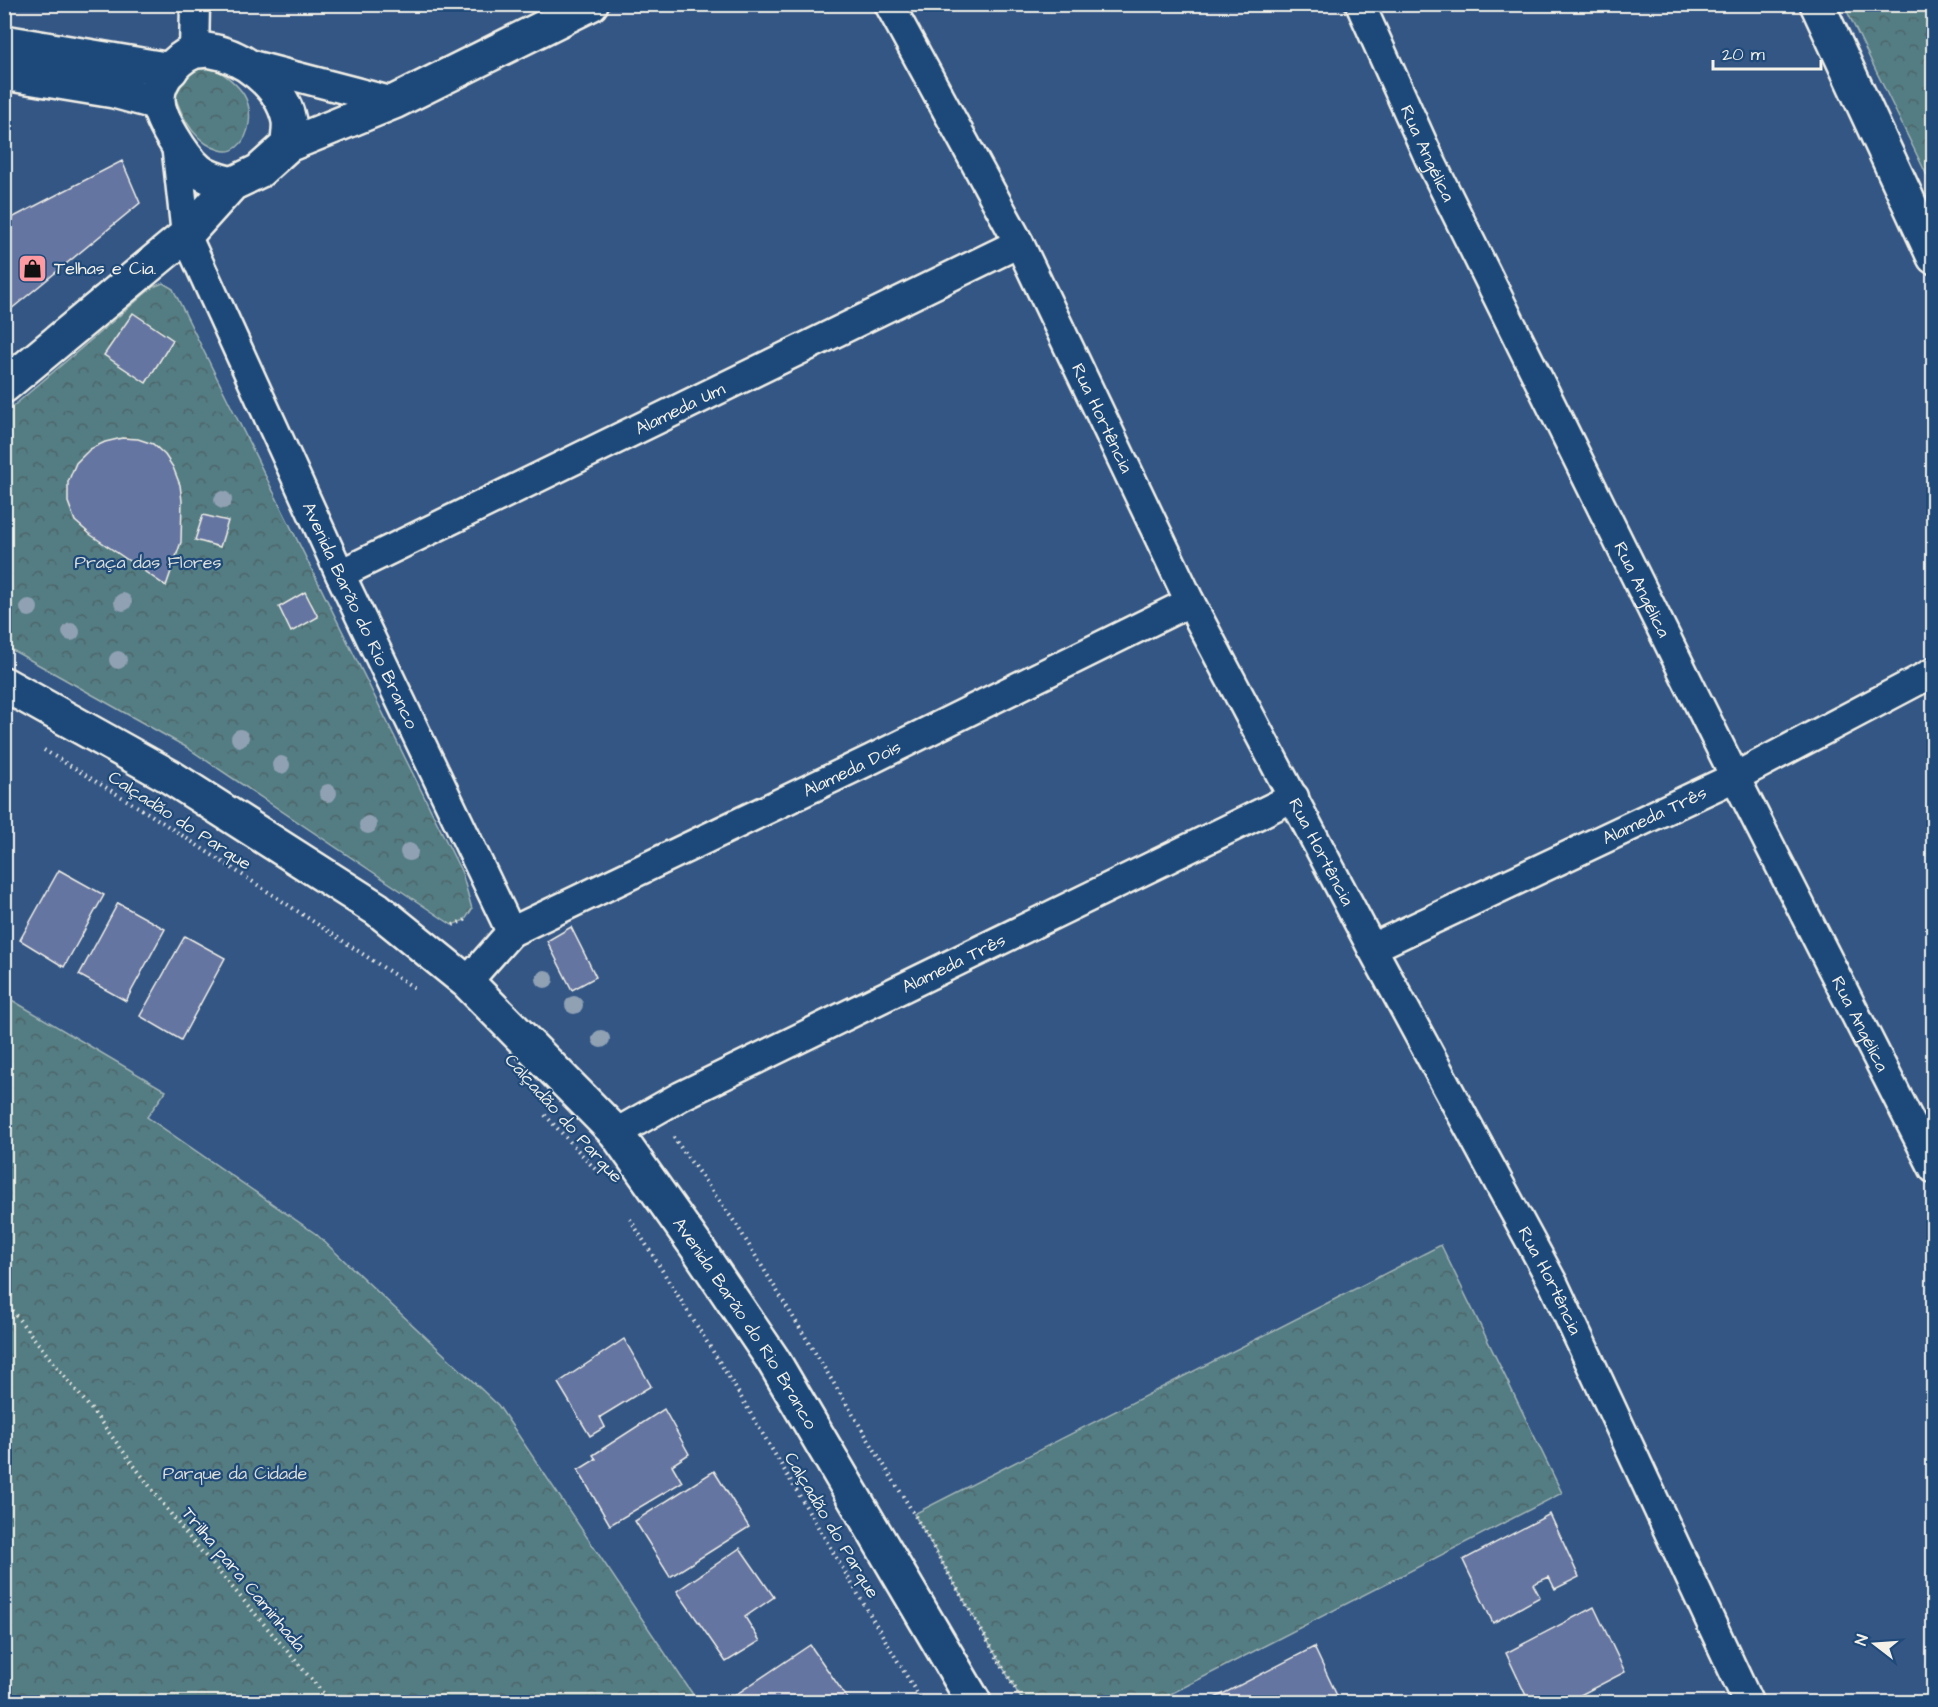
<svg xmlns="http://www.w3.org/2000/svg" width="1938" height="1707" font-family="'Architects Daughter',sans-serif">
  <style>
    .forest { fill: url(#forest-crowns); stroke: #a4b6b6; stroke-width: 1.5 }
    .building { fill: #6575a1; stroke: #f4f1e8; stroke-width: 1.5 }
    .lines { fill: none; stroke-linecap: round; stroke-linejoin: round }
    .minor-casing { stroke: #f4f1e8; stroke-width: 33 }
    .tertiary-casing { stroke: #f4f1e8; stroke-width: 38 }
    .secondary-casing { stroke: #f4f1e8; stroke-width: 38 }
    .path { stroke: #f4f1e8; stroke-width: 4; stroke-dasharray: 1.5 4.5; stroke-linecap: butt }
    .minor { stroke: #1f4a7a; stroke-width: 28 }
    .tertiary { stroke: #1f4a7a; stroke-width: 33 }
    .secondary { stroke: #1f4a7a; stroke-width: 33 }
    .tree { fill: #90a1b3 }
    .labels { text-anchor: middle; stroke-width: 4.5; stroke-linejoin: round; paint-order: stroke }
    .street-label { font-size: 18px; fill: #f4f1e8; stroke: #1f4a7a }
    .poi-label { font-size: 18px; fill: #f4f1e8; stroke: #1f4a7a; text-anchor: start }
    .park-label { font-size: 18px; fill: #dcdfd9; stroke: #1f4a7a }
  </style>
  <defs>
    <pattern id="forest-crowns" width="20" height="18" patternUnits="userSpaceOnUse" patternTransform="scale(1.5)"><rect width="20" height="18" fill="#537c83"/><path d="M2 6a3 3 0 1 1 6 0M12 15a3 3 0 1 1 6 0" fill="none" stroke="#4e6568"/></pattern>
  </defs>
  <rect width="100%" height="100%" fill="#335685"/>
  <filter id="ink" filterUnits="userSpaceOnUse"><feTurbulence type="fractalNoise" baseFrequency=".0167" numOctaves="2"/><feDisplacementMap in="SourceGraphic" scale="12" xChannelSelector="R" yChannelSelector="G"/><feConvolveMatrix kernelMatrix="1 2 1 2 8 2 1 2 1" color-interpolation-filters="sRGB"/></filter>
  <g filter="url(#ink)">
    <path class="forest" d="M 1844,5 L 1933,5 L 1933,188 Z
      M 186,60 C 194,62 204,64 213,68 C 224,73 238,85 244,95 C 253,110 251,136 237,147 C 232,151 226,152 220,150 C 194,143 180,113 173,90 Z
      M 163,283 L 173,289 L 462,873 L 472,909 L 465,920 L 452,925 L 186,747 L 5,646 L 4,414 L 153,287 Z
      M 5,996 L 166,1091 L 147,1117 L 316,1234 L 498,1405 L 698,1702 L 5,1702 Z
      M 1441,1245 L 1562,1493 L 1155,1702 L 1023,1702 L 914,1514 Z"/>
    <path class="building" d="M 122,161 L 140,203 L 4,315 L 4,222 Z
      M 133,313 L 173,340 L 146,383 L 104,355 Z
      M 122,438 L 138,439 L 153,444 L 165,455 L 173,467 L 180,485 L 182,501 L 181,542 L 166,586 L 91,535 L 75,521 L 68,502 L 68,482 L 76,463 L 90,449 L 105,442 Z
      M 203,515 L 228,521 L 220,547 L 195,540 Z
      M 305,592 L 318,617 L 291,632 L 279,607 Z
      M 59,870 L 104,895 L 64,967 L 20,940 Z
      M 118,903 L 165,929 L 126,1001 L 79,975 Z
      M 571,927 L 596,977 L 572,990 L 547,941 Z
      M 185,936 L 225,958 L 181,1040 L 140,1016 Z
      M 624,1339 L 651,1386 L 600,1417 L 605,1427 L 590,1436 L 558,1383 Z
      M 664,1409 L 689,1454 L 672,1465 L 682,1482 L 610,1525 L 578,1470 L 596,1459 L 593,1455 Z
      M 714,1471 L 749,1527 L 670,1577 L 635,1521 Z
      M 1550,1514 L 1579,1577 L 1555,1589 L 1549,1577 L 1533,1584 L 1540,1597 L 1493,1623 L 1463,1560 Z
      M 740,1548 L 774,1597 L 745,1617 L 760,1641 L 726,1662 L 677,1591 Z
      M 1594,1607 L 1625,1672 L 1567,1702 L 1529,1702 L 1506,1653 Z
      M 810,1645 L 850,1702 L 739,1702 L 734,1696 Z
      M 1314,1647 L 1340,1702 L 1210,1702 L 1209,1701 Z"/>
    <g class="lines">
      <defs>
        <g id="minor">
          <path id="s1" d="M 889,4 L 1019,243 L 1190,602 L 1372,948 L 1554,1285 L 1748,1702"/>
          <path id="s2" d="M 1360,4 L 1430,160 L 1735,777 L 1934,1169"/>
          <path d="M 194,52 L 195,4"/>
          <path d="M 248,64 L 394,102"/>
          <path id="s3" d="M 176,144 L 186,235 L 340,574 L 511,932 L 467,982"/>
          <path id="s4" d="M 340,574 L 1019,243"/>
          <path id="s5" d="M 511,932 L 872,759 L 1190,602"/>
          <path id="s6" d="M 1372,948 L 1735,777 L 1934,672"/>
          <path id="s7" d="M 616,1133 L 681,1096 L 1294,797"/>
        </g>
        <g id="tertiary">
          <path d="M 4,42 L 171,70"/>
          <path d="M 4,73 L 114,91 L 158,103"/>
          <path id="s8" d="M 4,684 L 169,776 L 377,909 L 467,982 L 616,1133 L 696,1246 L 773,1360 L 974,1702"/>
        </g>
        <path id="secondary" d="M 1817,4 L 1934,257
          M 207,50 C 242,55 282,84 289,121 C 290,128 288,137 288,145 L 259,171 L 232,184 C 221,181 207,178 198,170 C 184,158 157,117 158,98 C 158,80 176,59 193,52 C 197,51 202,51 207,50 Z
          M 288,145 L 394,102 L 591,4
          M 4,386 L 186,235 L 232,184"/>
      </defs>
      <use href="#minor" class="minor-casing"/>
      <use href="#tertiary" class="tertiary-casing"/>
      <use href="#secondary" class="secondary-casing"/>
      <path class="path" d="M 44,750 L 148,813 L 416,989
        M 453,925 L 465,920 L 467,917
        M 545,1115 L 595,1169
        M 673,1137 L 736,1224 L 914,1514 L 1023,1702
        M 630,1219 L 732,1382 L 922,1702
        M 4,1301 L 91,1409 L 183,1530 L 331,1702"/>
      <use href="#minor" class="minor"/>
      <use href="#tertiary" class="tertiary"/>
      <use href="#secondary" class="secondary"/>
    </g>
    <g class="tree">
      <circle cx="223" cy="500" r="9"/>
      <circle cx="123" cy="602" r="9"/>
      <circle cx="29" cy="608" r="9"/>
      <circle cx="71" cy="632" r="9"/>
      <circle cx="118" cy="660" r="9"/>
      <circle cx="240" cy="738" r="9"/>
      <circle cx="281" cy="765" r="9"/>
      <circle cx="328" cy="793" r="9"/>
      <circle cx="368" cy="825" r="9"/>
      <circle cx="409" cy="852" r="9"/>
      <circle cx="545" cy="979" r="9"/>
      <circle cx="574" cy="1005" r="9"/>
      <circle cx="601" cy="1039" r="9"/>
    </g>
  </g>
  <defs>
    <symbol id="shop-square" viewBox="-11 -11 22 22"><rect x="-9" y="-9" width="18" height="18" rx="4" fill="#ff9aa2" stroke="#1f4a7a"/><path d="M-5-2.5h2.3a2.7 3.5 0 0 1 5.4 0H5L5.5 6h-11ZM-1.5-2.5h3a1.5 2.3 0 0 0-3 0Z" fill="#111"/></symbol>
  </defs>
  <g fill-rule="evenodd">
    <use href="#shop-square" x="16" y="252" width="33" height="33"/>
  </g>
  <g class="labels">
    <g class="street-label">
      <text dy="6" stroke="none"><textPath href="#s2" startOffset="164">Rua Angélica</textPath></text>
      <text dy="6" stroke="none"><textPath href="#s4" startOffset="378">Alameda Um</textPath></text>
      <text dy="6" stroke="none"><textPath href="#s1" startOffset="466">Rua Hortência</textPath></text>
      <text dy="6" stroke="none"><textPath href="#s2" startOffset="650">Rua Angélica</textPath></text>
      <text dy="6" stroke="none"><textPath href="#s3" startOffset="510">Avenida Barão do Rio Branco</textPath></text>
      <text dy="6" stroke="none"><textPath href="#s5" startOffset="378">Alameda Dois</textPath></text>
      <text dy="6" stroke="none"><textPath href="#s6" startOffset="312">Alameda Três</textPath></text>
      <text transform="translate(180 820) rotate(33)" y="6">Calçadão do Parque</text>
      <text dy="6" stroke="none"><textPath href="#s1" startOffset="952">Rua Hortência</textPath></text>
      <text dy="6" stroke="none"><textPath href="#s7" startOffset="378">Alameda Três</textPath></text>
      <text dy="6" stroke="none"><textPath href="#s2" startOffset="1136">Rua Angélica</textPath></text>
      <text transform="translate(564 1118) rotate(48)" y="6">Calçadão do Parque</text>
      <text dy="6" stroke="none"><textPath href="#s1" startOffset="1438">Rua Hortência</textPath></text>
      <text dy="6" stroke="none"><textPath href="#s8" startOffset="994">Avenida Barão do Rio Branco</textPath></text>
      <text transform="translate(832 1525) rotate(59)" y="6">Calçadão do Parque</text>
      <text transform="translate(244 1579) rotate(50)" y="6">Trilha para Caminhada</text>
    </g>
    <g class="poi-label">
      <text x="54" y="274">Telhas e Cia.</text>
    </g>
    <g class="park-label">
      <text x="148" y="568">Praça das Flores</text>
      <text x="235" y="1479">Parque da Cidade</text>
    </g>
  </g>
  <rect width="1938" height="1707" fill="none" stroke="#1f4a7a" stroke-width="24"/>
  <rect x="12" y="12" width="1914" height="1683" fill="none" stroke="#f4f1e8" stroke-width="2" filter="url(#ink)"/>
  <g transform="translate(1875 1644) rotate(287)" stroke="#1f4a7a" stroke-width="4.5" paint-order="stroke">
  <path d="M0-4.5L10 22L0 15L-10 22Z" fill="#f4f1e8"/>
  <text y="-9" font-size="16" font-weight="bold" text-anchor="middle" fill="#f4f1e8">N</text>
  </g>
  <path d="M1713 60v9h108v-9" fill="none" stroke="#f4f1e8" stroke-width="3"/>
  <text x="1722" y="60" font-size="18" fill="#f4f1e8" stroke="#1f4a7a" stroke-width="4.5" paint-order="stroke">20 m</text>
</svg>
